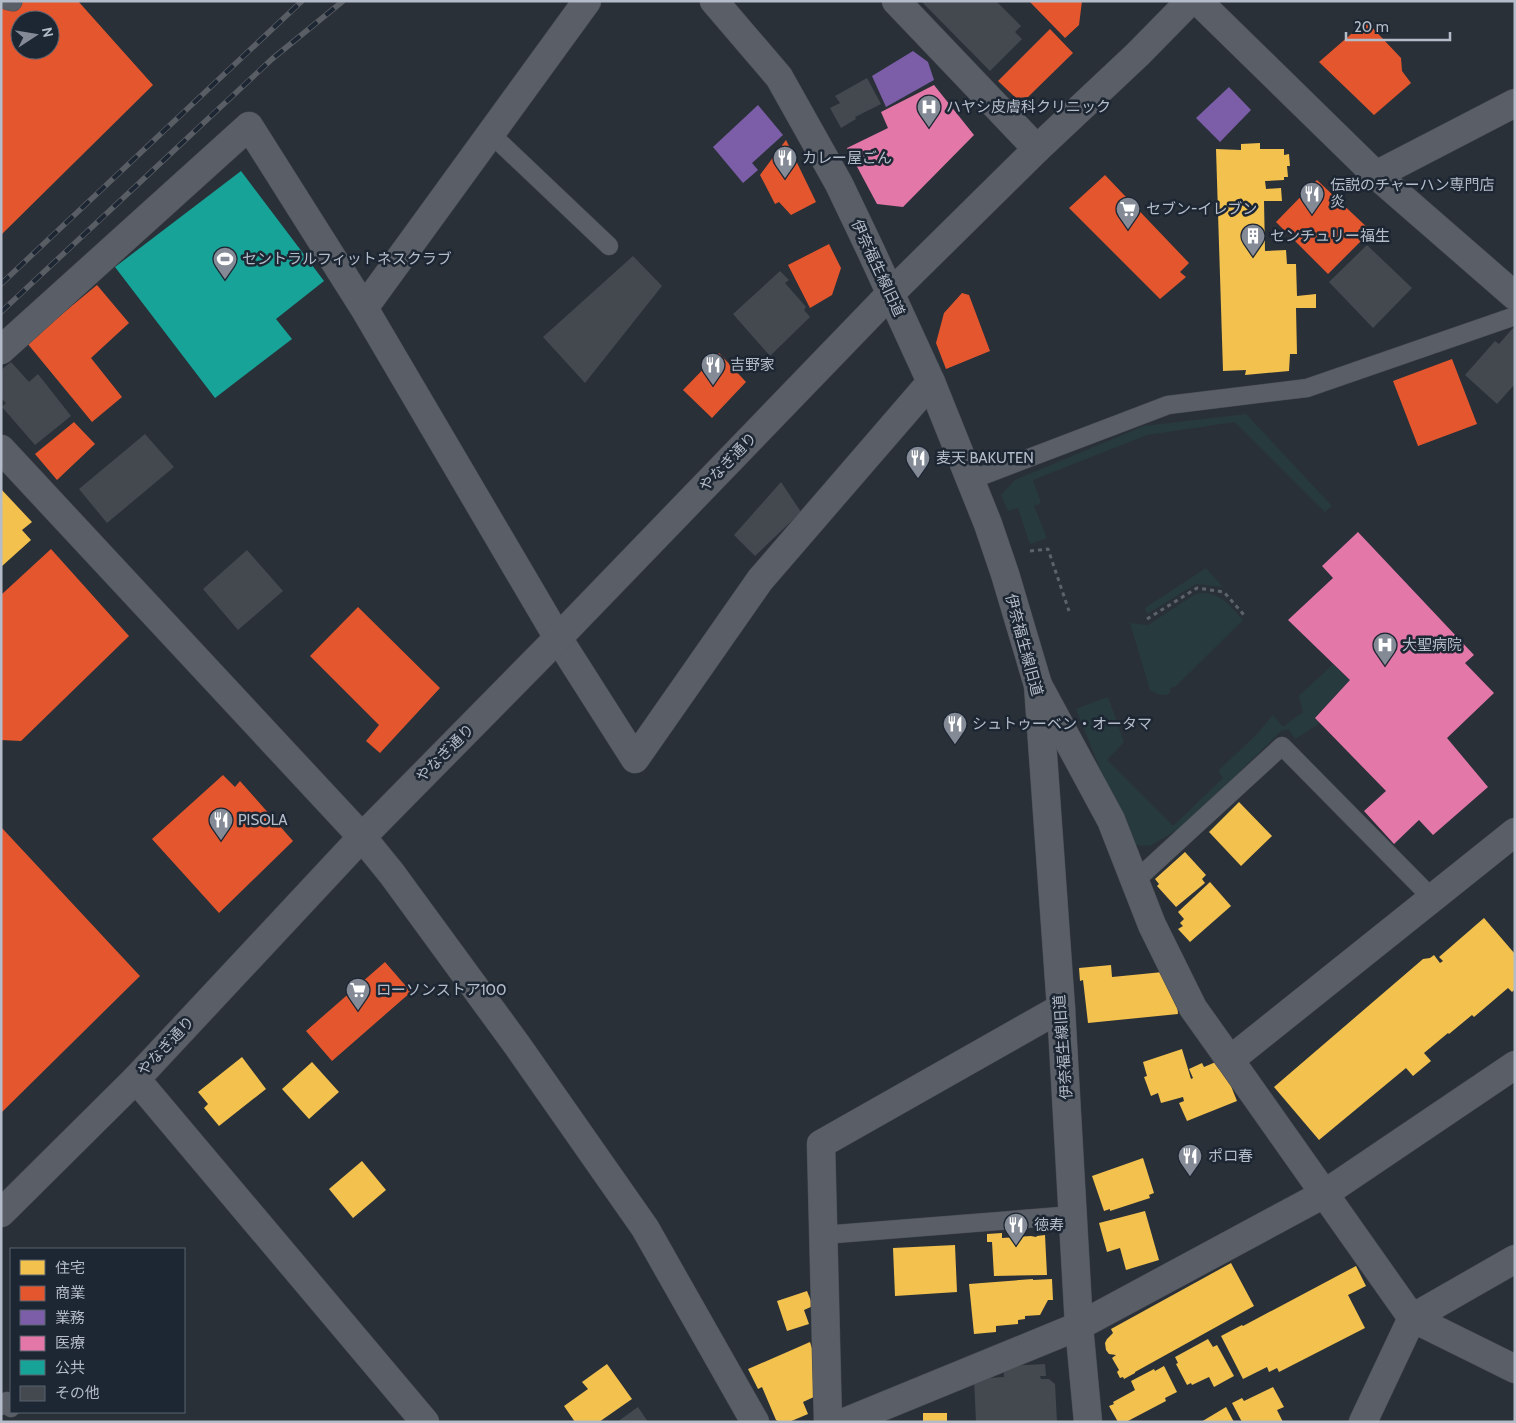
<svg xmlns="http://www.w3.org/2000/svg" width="1516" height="1423" font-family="Cabin,'Noto Sans JP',sans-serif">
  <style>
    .green { fill: #273a3e }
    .homes { fill: #f2c14e }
    .shops { fill: #e4572e; fill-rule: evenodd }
    .offices { fill: #7b5ea7 }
    .health { fill: #e377a8 }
    .public { fill: #17a398 }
    .building { fill: #444950 }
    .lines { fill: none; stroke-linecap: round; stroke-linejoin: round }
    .service-casing { stroke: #484c53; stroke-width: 19 }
    .minor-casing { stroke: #484c53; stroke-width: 29 }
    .tertiary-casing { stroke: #484c53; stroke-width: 29 }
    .path { stroke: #5d636a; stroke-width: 3; stroke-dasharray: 4 4; stroke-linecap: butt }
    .service { stroke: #5a5e66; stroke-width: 18 }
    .minor { stroke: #5a5e66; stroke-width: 28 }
    .tertiary { stroke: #5a5e66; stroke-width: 28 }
    .rail-casing { stroke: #595d64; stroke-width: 5.5 }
    .rail { stroke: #1d2633; stroke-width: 4; stroke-dasharray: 11; stroke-linecap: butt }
    .labels { text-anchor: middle; stroke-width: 5; stroke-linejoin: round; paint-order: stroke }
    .poi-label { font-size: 15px; fill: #b4bcc9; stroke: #1d2633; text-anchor: start }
    .street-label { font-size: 15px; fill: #b4bcc9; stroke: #1d2633 }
  </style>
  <rect width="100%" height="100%" fill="#2a3038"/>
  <path class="green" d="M 1246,414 L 1332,506 L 1325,512 L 1235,422 L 1147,435 L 1033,480 L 1041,503 L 1034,506 L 1047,538 L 1030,544 L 1018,508 L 1008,511 L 1001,495 L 1015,480 L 1144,426 Z
    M 1206,568 L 1223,587 L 1196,584 L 1149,613 L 1146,612 L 1145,608 Z
    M 1200,593 C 1222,593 1229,605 1243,620 L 1176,686 L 1170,688 L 1170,693 C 1164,697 1156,694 1150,690 L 1130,623 L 1148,625 L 1194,595 Z
    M 1333,664 L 1350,680 L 1315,717 L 1320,723 L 1295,739 L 1288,729 L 1284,731 L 1282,730 L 1187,824 L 1150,846 L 1135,845 L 1122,823 L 1076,709 L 1108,697 L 1124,742 L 1107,760 L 1173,826 L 1223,778 L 1218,771 L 1256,735 L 1273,715 L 1283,727 L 1303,712 L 1299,696 Z"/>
  <path class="homes" d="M 1260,143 L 1260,149 L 1284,149 L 1284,155 L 1289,154 L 1290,166 L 1287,166 L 1288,177 L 1284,177 L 1284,180 L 1265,181 L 1266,189 L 1281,188 L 1282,201 L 1264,201 L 1265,251 L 1286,250 L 1287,264 L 1296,264 L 1297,296 L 1316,294 L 1316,308 L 1296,308 L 1297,354 L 1290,354 L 1289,371 L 1245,375 L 1246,370 L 1223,371 L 1216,149 L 1241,150 L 1241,144 Z
    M 1,489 L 32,522 L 22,530 L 31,540 L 1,567 Z
    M 1239,802 L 1272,836 L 1241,866 L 1209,832 Z
    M 1185,852 L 1206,875 L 1202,879 L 1205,883 L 1176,907 L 1157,886 L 1159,884 L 1155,879 Z
    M 1210,882 L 1231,906 L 1190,942 L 1178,929 L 1183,926 L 1180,923 L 1184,919 L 1178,912 Z
    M 1484,918 L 1515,954 L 1515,989 L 1512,992 L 1508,988 L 1474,1017 L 1472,1015 L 1449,1034 L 1448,1033 L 1424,1053 L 1431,1061 L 1413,1076 L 1406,1068 L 1319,1140 L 1274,1087 L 1423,959 L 1430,958 L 1434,955 L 1440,963 L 1443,961 L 1439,957 Z
    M 1111,965 L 1112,977 L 1163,972 L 1176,990 L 1178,1014 L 1088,1023 L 1083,980 L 1080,981 L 1079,968 Z
    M 1182,1049 L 1191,1079 L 1193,1078 L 1189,1069 L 1202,1063 L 1204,1067 L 1218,1061 L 1225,1071 L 1237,1101 L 1187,1121 L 1179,1103 L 1184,1101 L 1183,1097 L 1161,1103 L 1158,1093 L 1151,1096 L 1144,1077 L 1147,1076 L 1143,1062 Z
    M 242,1057 L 266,1089 L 219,1126 L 204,1108 L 208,1104 L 198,1092 Z
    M 312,1062 L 339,1092 L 309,1119 L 282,1089 Z
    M 1143,1158 L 1154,1193 L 1149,1195 L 1150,1198 L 1110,1211 L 1110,1209 L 1104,1211 L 1092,1176 Z
    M 362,1161 L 386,1190 L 353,1218 L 329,1189 Z
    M 1145,1211 L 1159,1260 L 1126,1270 L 1120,1248 L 1107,1252 L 1099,1223 Z
    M 1002,1233 L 1002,1238 L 1031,1236 L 1036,1237 L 1037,1236 L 1045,1235 L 1047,1275 L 994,1276 L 992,1242 L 987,1242 L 987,1234 Z
    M 955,1245 L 957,1292 L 895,1296 L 893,1248 Z
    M 1231,1263 L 1254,1306 L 1135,1372 L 1135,1373 L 1124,1379 L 1123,1377 L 1120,1378 L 1117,1372 L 1119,1370 L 1112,1358 L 1116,1355 L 1109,1354 L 1106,1350 L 1105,1343 L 1107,1339 L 1113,1333 L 1111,1329 Z
    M 1356,1266 L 1366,1286 L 1348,1295 L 1365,1328 L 1279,1372 L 1277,1368 L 1269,1372 L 1267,1367 L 1243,1379 L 1221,1336 L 1242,1325 L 1243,1326 Z
    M 1033,1279 L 1033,1280 L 1052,1279 L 1053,1300 L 1048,1300 L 1040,1315 L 1025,1316 L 1025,1319 L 1018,1320 L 1018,1324 L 996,1326 L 996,1332 L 974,1334 L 969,1284 Z
    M 807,1291 L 813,1306 L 804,1310 L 809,1324 L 787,1331 L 777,1301 Z
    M 1208,1339 L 1213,1347 L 1217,1345 L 1234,1376 L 1214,1387 L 1209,1377 L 1192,1385 L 1191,1383 L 1187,1385 L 1176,1364 L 1178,1363 L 1175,1357 Z
    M 810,1342 L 815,1358 L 816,1396 L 803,1402 L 808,1414 L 789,1422 L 780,1422 L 776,1420 L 762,1387 L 758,1389 L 748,1369 Z
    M 607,1364 L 632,1399 L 599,1422 L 575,1422 L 564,1406 L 588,1389 L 582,1382 Z
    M 1164,1366 L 1177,1392 L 1165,1398 L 1166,1401 L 1126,1422 L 1118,1422 L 1109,1406 L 1114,1404 L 1113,1402 L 1135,1390 L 1131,1381 L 1154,1369 L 1155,1371 Z
    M 1273,1387 L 1284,1407 L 1277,1410 L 1283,1422 L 1242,1422 L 1232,1403 L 1242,1398 L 1244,1401 Z
    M 1226,1407 L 1234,1422 L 1201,1422 Z
    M 923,1413 L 947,1413 L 947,1422 L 923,1422 Z"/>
  <path class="shops" d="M 1,1 L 78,1 L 153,85 L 1,235 ZM 20,20 L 50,20 L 50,50 L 20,50 Z
    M 1029,1 L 1082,1 L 1079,25 L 1065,38 Z
    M 1366,21 L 1401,58 L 1402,71 L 1411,83 L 1374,115 L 1319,62 Z
    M 1050,29 L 1073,53 L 1028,97 L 1016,98 L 998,81 Z
    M 786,140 L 816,202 L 791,215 L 779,202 L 775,204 L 760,175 Z
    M 1105,175 L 1189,263 L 1180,272 L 1186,277 L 1160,299 L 1069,208 Z
    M 1317,180 L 1371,231 L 1328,274 L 1276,222 Z
    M 829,244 L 841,268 L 832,295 L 810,308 L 788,265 Z
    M 97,285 L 129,323 L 91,358 L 122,397 L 92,422 L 27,343 Z
    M 962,293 L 969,295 L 990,351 L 946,369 L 936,343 L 944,313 Z
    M 719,353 L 746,382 L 712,418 L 683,390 Z
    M 1452,359 L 1477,424 L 1418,446 L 1393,381 Z
    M 74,422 L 95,444 L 57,480 L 35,454 Z
    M 51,549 L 129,636 L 21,741 L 1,740 L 1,595 Z
    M 358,607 L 440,688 L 380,753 L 366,741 L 379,725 L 310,656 Z
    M 223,775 L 235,787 L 240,781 L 293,841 L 219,913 L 152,839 Z
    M 1,827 L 140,976 L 1,1113 Z
    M 385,962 L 411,992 L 332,1061 L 306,1031 Z"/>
  <path class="offices" d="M 913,51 L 928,62 L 934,80 L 886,107 L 872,76 Z
    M 1229,87 L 1251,110 L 1220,142 L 1196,118 Z
    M 758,105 L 783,135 L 752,163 L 758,170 L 743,183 L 713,147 Z"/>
  <path class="health" d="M 934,85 L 974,135 L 903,207 L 877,204 L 847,148 L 888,128 L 881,112 Z
    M 1358,532 L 1474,655 L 1465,663 L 1494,693 L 1447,738 L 1488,787 L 1433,835 L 1419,820 L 1394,844 L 1364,811 L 1386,791 L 1315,718 L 1350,680 L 1288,620 L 1333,578 L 1322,566 Z"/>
  <path class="public" d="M 241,171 L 324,281 L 276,319 L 292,339 L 215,398 L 115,267 Z"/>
  <path class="building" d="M 921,1 L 996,1 L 1021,26 L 1015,32 L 1022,39 L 990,71 Z
    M 867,78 L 881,104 L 855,117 L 856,119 L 841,128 L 830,108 L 840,103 L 835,96 Z
    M 1367,245 L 1412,288 L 1373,328 L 1329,282 Z
    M 633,256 L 662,286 L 585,383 L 543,337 Z
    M 780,271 L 789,280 L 785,283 L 806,307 L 804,310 L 810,317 L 770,356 L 733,314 Z
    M 1513,328 L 1515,330 L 1515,384 L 1497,404 L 1465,375 L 1495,341 L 1499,344 Z
    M 11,362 L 29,382 L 38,374 L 71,416 L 35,445 L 2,407 L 6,403 L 1,398 L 1,370 Z
    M 145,434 L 174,467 L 107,523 L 79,489 Z
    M 781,482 L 801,512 L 755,556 L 734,535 Z
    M 247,550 L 283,591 L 238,630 L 203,589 Z
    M 1045,1364 L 1046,1376 L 1040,1376 L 1041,1379 L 1049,1379 L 1055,1384 L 1057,1422 L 976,1422 L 974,1379 L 1004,1377 L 1003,1366 Z
    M 638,1407 L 648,1422 L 617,1422 Z"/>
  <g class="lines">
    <defs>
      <path id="service" d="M 8,1 L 13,2
        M 491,134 L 609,246
        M 971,480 L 1168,405 L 1307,388 L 1515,316
        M 1135,881 L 1282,746 L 1432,898
        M 823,1235 L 1074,1215
        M 1,1406 L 7,1401 L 11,1408"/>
      <path id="minor" d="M 896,1 L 1037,149
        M 1198,1 L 1376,175 L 1515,296
        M 1376,175 L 1515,103
        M 364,308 L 587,1
        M 1,350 L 249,126 L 364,308 L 558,638 L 635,759 L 760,580 L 931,382
        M 1038,685 L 1111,820 L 1152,925 L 1193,1008 L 1230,1060
        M 1515,832 L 1230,1060 L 1412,1318 L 1515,1369
        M 136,1079 L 425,1422
        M 828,1422 L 821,1144 L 1061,1008
        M 845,1422 L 1079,1326 L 1324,1194 L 1515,1065
        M 1363,1422 L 1412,1318 L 1515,1259"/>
      <path id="tertiary" d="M 714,1 L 779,77 L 839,184 L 871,251 L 931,382 L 988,524 L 1005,574 L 1038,685 L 1061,1008 L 1079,1326 L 1088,1422
        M 1,449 L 362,837 L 392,874 L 517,1045 L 645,1228 L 755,1422
        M 1,1213 L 136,1079 L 362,837 L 558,638 L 891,293 L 1037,149 L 1138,54 L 1190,1"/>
    </defs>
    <use href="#service" class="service-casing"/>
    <use href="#minor" class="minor-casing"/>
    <use href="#tertiary" class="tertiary-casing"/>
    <path class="path" d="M 1030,551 L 1048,549 L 1069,611
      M 1147,619 L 1197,588 L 1224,592 L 1244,615"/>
    <use href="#service" class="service"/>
    <use href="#minor" class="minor"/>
    <use href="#tertiary" class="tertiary"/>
    <defs>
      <path id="rail" d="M 1,284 L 302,1
        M 1,312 L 272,59 L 343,1"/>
    </defs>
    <use href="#rail" class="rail-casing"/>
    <use href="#rail" class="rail"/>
  </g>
  <defs>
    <symbol id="hospital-pin" viewBox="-11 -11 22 30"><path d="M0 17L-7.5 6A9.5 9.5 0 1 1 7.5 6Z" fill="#848b96" stroke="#1d2633"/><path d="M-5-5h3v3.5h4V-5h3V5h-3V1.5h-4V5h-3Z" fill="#fff"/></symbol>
    <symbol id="restaurant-pin" viewBox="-11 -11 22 30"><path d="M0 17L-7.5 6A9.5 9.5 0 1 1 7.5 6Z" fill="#848b96" stroke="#1d2633"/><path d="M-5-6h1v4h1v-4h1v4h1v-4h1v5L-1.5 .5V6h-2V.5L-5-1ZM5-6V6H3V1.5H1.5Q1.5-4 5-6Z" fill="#fff"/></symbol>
    <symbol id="supermarket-pin" viewBox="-11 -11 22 30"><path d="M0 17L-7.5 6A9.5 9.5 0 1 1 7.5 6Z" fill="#848b96" stroke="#1d2633"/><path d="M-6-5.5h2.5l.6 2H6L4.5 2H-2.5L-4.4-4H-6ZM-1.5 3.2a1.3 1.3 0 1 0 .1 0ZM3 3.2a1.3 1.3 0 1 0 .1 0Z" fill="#fff"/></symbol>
    <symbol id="building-pin" viewBox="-11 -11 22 30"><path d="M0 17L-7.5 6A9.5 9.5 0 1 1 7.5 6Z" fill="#848b96" stroke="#1d2633"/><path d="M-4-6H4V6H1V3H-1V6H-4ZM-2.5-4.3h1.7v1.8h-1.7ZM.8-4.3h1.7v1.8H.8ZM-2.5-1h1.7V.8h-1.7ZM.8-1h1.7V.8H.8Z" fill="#fff"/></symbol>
    <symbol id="stadium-pin" viewBox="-11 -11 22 30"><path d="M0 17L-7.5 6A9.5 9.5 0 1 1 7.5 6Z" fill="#848b96" stroke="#1d2633"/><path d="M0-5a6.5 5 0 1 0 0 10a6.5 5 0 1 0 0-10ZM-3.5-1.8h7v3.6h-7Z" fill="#fff"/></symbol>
  </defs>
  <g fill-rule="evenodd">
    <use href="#hospital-pin" x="915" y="93" width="28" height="38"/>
    <use href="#restaurant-pin" x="771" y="144" width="28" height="38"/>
    <use href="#restaurant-pin" x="1298" y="180" width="28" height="38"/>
    <use href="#supermarket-pin" x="1114" y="195" width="28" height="38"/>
    <use href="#building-pin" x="1239" y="222" width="28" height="38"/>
    <use href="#stadium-pin" x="211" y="245" width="28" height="38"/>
    <use href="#restaurant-pin" x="699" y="351" width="28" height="38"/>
    <use href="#restaurant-pin" x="904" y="444" width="28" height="38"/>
    <use href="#hospital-pin" x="1371" y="631" width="28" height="38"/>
    <use href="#restaurant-pin" x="941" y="710" width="28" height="38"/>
    <use href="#restaurant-pin" x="207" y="806" width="28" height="38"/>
    <use href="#supermarket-pin" x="344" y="976" width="28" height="38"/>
    <use href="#restaurant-pin" x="1176" y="1142" width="28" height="38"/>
    <use href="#restaurant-pin" x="1002" y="1211" width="28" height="38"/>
  </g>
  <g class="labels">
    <g class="poi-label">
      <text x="946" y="112">ハヤシ皮膚科クリニック</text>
      <text x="802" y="163">カレー屋ごん</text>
      <text x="1330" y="190">伝説のチャーハン専門店<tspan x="1330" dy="17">炎</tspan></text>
      <text x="1146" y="214">セブン-イレブン</text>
      <text x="1270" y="241">センチュリー福生</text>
      <text x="242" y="264">セントラルフィットネスクラブ</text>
      <text x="730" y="370">吉野家</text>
      <text x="936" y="463">麦天 BAKUTEN</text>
      <text x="1402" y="650">大聖病院</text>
      <text x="972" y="729">シュトゥーベン・オータマ</text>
      <text x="238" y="825">PISOLA</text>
      <text x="376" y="995">ローソンストア100</text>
      <text x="1208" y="1161">ポロ春</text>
      <text x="1034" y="1230">徳寿</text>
    </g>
    <g class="street-label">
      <text transform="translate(878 268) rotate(65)" y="5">伊奈福生線旧道</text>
      <text transform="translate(728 462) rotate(-46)" y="5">やなぎ通り</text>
      <text transform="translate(1024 645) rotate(75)" y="5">伊奈福生線旧道</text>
      <text transform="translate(445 753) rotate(-45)" y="5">やなぎ通り</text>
      <text transform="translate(166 1046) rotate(-47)" y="5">やなぎ通り</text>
      <text transform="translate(1063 1047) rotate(-94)" y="5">伊奈福生線旧道</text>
    </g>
  </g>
  <rect width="1516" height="1423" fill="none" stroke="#b4bcc9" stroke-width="5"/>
  <rect x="10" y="1248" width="175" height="165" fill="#1d2633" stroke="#59626f"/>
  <rect x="20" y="1260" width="25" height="15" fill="#f2c14e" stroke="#59626f"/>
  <text x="55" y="1273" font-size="15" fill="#b4bcc9">住宅</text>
  <rect x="20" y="1286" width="25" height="15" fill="#e4572e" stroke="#59626f"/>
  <text x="55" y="1298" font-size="15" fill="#b4bcc9">商業</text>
  <rect x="20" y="1310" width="25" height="15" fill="#7b5ea7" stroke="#59626f"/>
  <text x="55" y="1323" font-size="15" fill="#b4bcc9">業務</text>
  <rect x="20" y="1336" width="25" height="15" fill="#e377a8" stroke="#59626f"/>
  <text x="55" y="1348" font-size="15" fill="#b4bcc9">医療</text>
  <rect x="20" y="1360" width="25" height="15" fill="#17a398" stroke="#59626f"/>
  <text x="55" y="1373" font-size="15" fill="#b4bcc9">公共</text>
  <rect x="20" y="1386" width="25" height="15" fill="#444950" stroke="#59626f"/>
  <text x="55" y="1398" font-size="15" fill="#b4bcc9">その他</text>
  <g transform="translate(35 35) rotate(78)"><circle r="24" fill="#1d2633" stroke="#59626f"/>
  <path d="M0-4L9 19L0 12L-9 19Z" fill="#848b96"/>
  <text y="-8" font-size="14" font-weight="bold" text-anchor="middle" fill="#b4bcc9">N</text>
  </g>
  <path d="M1346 32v8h104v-8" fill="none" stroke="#b4bcc9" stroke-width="2.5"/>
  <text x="1354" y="32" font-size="15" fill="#b4bcc9" stroke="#1d2633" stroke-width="4" paint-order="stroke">20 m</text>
</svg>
